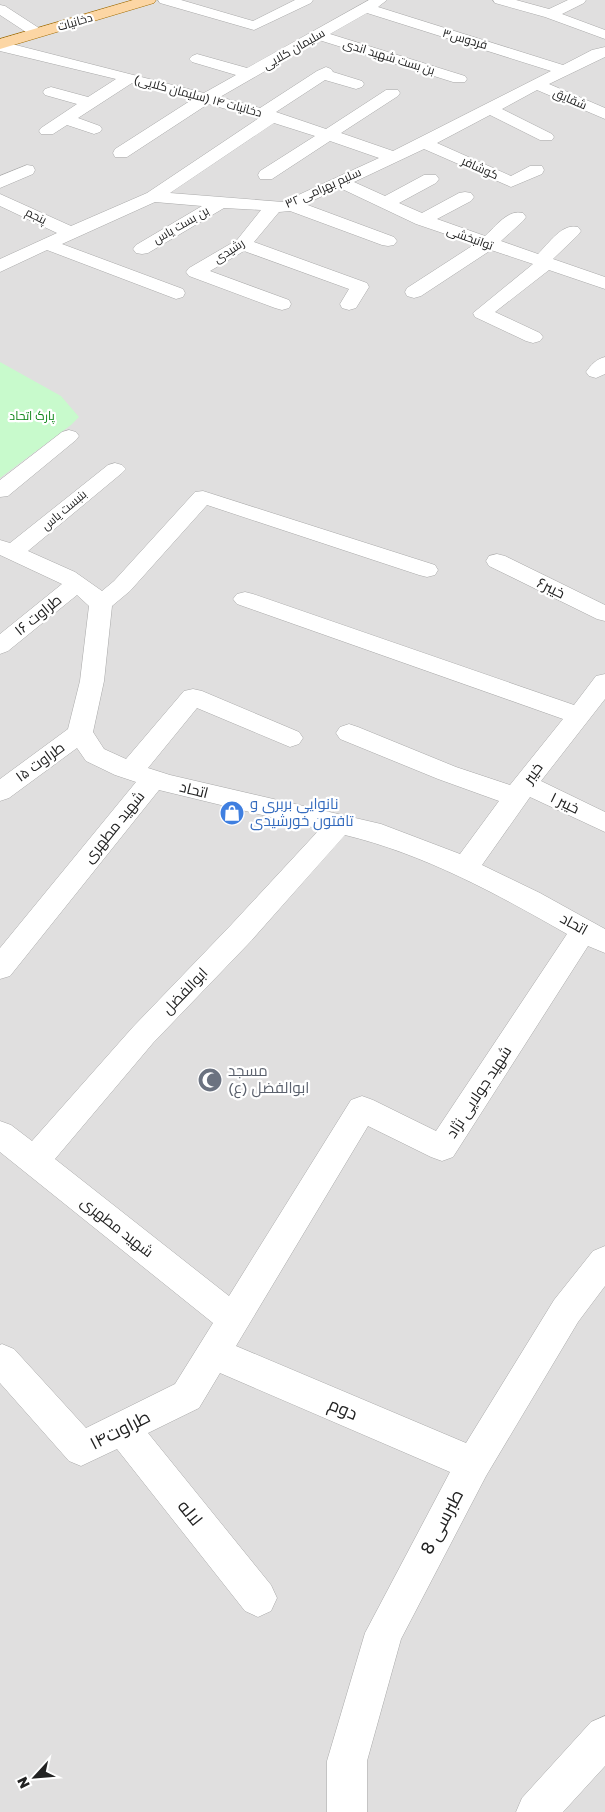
<svg xmlns="http://www.w3.org/2000/svg" width="605" height="1812" font-family="'Golos Text',Cairo,sans-serif">
  <style>
    .residential { fill: #e0dfdf }
    .park { fill: #c8facc }
    .lines { fill: none; stroke-linecap: round; stroke-linejoin: round }
    .minor-casing { stroke: #a9a9a9; stroke-width: 1 }
    .major-casing { stroke: #a06b00; stroke-width: 1 }
    .minor { fill: #fff; fill-rule: evenodd }
    .major { fill: #fcd6a4; fill-rule: evenodd }
    .labels { text-anchor: middle; stroke-width: 4.5; stroke-linejoin: round; paint-order: stroke }
    .far-street-label { font-size: 12px; fill: #222; stroke: #fff }
    .far-park-label { font-size: 12px; fill: #0c8416; stroke: #fff }
    .street-label { font-size: 15px; fill: #222; stroke: #fff }
    .shop-label { font-size: 15px; fill: #366cbe; stroke: #fff; text-anchor: start }
    .worship-label { font-size: 15px; fill: #5b616d; stroke: #fff; text-anchor: start }
    .near-street-label { font-size: 18px; fill: #222; stroke: #fff }
  </style>
  <rect width="100%" height="100%" fill="#f2efe9"/>
  <path class="residential" d="M 0,0 L 605,0 L 605,1812 L 0,1812 Z"/>
  <path class="park" d="M 0,362 L 61,396 L 79,417 L 71,425 L 0,478 Z"/>
  <g class="lines">
    <defs>
      <path id="minor" d="M 158,0 L 181,0 L 253,21 L 295,0 L 313,0 L 311,3 L 254,30 L 160,3 Z
        M 369,0 L 387,0 L 378,7 L 563,65 L 592,50 L 605,47 L 605,57 L 549,84 L 605,108 L 605,119 L 537,90 L 502,109 L 552,134 L 554,137 L 552,140 L 540,140 L 490,115 L 437,143 L 511,176 L 530,166 L 542,166 L 544,170 L 542,174 L 511,187 L 424,149 L 354,182 L 385,196 L 424,175 L 436,175 L 439,179 L 436,183 L 399,203 L 422,213 L 459,193 L 465,192 L 471,193 L 474,197 L 471,201 L 437,219 L 485,236 C 496,226 508,209 523,213 L 526,217 L 523,221 L 501,241 L 538,254 C 549,243 562,223 578,227 L 581,231 L 578,235 L 553,259 L 605,277 L 605,289 L 549,270 L 495,312 L 540,333 L 543,337 L 540,341 L 533,343 L 526,341 L 475,317 L 473,313 L 533,264 L 491,250 L 421,296 L 414,298 L 407,296 L 405,292 L 407,288 L 475,244 L 416,224 L 340,188 L 305,204 L 394,237 L 397,241 L 394,245 L 388,246 L 382,245 L 290,211 L 279,212 L 254,242 L 367,283 L 369,287 L 356,308 L 349,310 L 342,308 L 340,304 L 349,289 L 244,251 L 210,271 L 289,300 L 291,304 L 289,308 L 282,310 L 275,308 L 189,276 L 186,272 L 189,268 L 237,240 L 261,210 L 224,208 L 148,253 L 142,254 L 136,253 L 133,249 L 136,245 L 202,206 L 155,202 L 62,244 L 183,289 L 185,293 L 183,297 L 176,299 L 47,250 L 0,272 L 0,259 L 57,233 L 0,206 L 0,194 L 71,226 L 147,193 L 259,118 L 208,104 L 127,157 L 115,157 L 113,153 L 115,149 L 193,99 L 132,83 L 78,118 L 100,126 L 102,129 L 100,132 L 94,134 L 67,125 L 53,134 L 41,134 L 39,131 L 41,128 L 77,104 L 45,95 L 43,92 L 45,89 L 51,87 L 88,97 L 116,79 L 0,51 L 0,41 L 204,93 L 236,75 L 192,62 L 189,59 L 192,56 L 197,54 L 247,68 ZM 367,13 L 551,71 L 393,151 L 341,133 L 398,96 L 400,93 L 398,90 L 386,90 L 326,129 L 276,112 L 325,80 L 356,89 L 362,87 L 364,84 L 362,81 L 333,72 L 331,69 L 326,67 L 317,71 L 260,108 L 220,97 L 319,40 L 453,82 L 465,82 L 467,79 L 465,76 L 330,34 ZM 274,123 L 315,136 L 260,171 L 258,175 L 260,179 L 272,179 L 330,141 L 379,158 L 283,202 L 170,193 Z
        M 493,0 L 516,0 L 549,9 L 568,0 L 586,0 L 584,3 L 562,14 L 605,30 L 605,39 L 545,17 L 495,3 Z
        M 0,5 L 5,6 L 42,30 L 44,33 L 42,36 L 32,36 L 0,15 Z
        M 27,165 L 33,166 L 35,170 L 33,174 L 0,188 L 0,176 Z
        M 605,357 L 605,374 L 596,378 L 589,376 L 586,372 C 591,365 596,359 605,357 Z
        M 69,430 L 76,432 L 79,436 L 76,440 L 8,496 L 0,497 L 0,480 L 62,432 Z
        M 115,463 L 122,465 L 126,469 L 122,473 L 28,551 L 75,572 L 102,591 L 114,581 L 195,492 L 203,491 L 435,565 L 438,570 L 435,575 L 427,577 L 419,575 L 207,505 L 130,591 L 112,606 L 104,681 L 93,732 L 104,749 L 126,759 L 184,691 L 193,689 L 202,691 L 299,732 L 303,738 L 299,744 L 290,747 L 197,708 L 148,768 L 170,775 L 381,824 L 460,854 L 499,801 L 438,779 L 340,739 L 336,733 L 340,727 L 349,724 L 358,727 L 456,767 L 510,785 L 563,719 L 237,604 L 233,599 L 237,594 L 245,592 L 253,594 L 574,705 L 596,676 L 605,674 L 605,699 L 541,781 L 605,812 L 605,832 L 530,797 L 482,865 L 540,893 L 605,929 L 605,953 L 588,946 L 453,1157 L 442,1161 L 431,1157 L 368,1126 L 236,1346 L 466,1443 L 554,1300 L 593,1251 L 605,1246 L 605,1286 L 578,1322 L 486,1476 L 401,1639 L 367,1761 L 367,1812 L 327,1812 L 327,1761 L 365,1633 L 450,1472 L 220,1373 L 199,1408 L 148,1433 L 271,1585 L 277,1598 L 271,1611 L 258,1617 L 245,1611 L 117,1449 L 81,1466 L 69,1461 L 0,1383 L 0,1345 L 2,1344 L 14,1349 L 86,1428 L 175,1384 L 213,1323 L 0,1152 L 0,1121 L 11,1125 L 32,1141 L 133,1027 L 231,925 L 320,829 L 159,790 L 10,976 L 0,979 L 0,948 L 136,782 L 115,775 L 86,761 L 77,748 L 9,798 L 0,801 L 0,779 L 68,729 L 80,681 L 89,606 L 77,595 L 8,651 L 0,654 L 0,634 L 62,584 L 0,555 L 0,540 L 10,543 L 108,465 ZM 345,835 C 424,854 497,894 567,934 L 436,1131 L 373,1100 L 362,1096 L 351,1100 L 229,1296 L 55,1159 L 153,1043 L 251,941 Z
        M 497,554 L 505,556 L 605,605 L 605,621 L 597,619 L 489,566 L 486,561 L 489,556 Z
        M 605,1716 L 605,1766 L 563,1812 L 516,1812 L 522,1798 L 591,1722 Z"/>
      <path id="major" d="M 133,0 L 156,0 L 154,3 L 0,49 L 0,39 Z"/>
    </defs>
    <use href="#minor" class="minor-casing"/>
    <use href="#major" class="major-casing"/>
    <use href="#minor" class="minor"/>
    <use href="#major" class="major"/>
  </g>
  <defs>
    <symbol id="shop-disc" viewBox="-11 -11 22 22"><circle r="9.5" fill="#3f7fe0" stroke="#fff"/><path d="M-5-2.5h2.3a2.7 3.5 0 0 1 5.4 0H5L5.5 6h-11ZM-1.5-2.5h3a1.5 2.3 0 0 0-3 0Z" fill="#fff"/></symbol>
    <symbol id="mosque-disc" viewBox="-11 -11 22 22"><circle r="9.5" fill="#6b7280" stroke="#fff"/><path d="M3.5-4.9A6 6 0 1 0 3.5 4.9A5 5 0 1 1 3.5-4.9Z" fill="#fff"/></symbol>
  </defs>
  <g fill-rule="evenodd">
    <use href="#shop-disc" x="218" y="799" width="28" height="28"/>
    <use href="#mosque-disc" x="196" y="1066" width="28" height="28"/>
  </g>
  <g class="labels">
    <g class="far-street-label">
      <text transform="translate(75 22) rotate(-16)" y="4">دخانیات</text>
      <text transform="translate(465 39) rotate(16)" y="4">فردوس۳</text>
      <text transform="translate(294 49) rotate(-30)" y="4">سلیمان کلایی</text>
      <text transform="translate(389 57) rotate(17)" y="4">بن بست شهید اندی</text>
      <text transform="translate(198 96) rotate(15)" y="4">دخانیات ۱۴ (سلیمان کلایی)</text>
      <text transform="translate(570 99) rotate(23)" y="4">شقایق</text>
      <text transform="translate(480 168) rotate(24)" y="4">کوشافر</text>
      <text transform="translate(323 188) rotate(-24)" y="4">سلیم بهرامی ۳۲</text>
      <text transform="translate(36 216) rotate(26)" y="4">پنجم</text>
      <text transform="translate(181 225) rotate(-30)" y="4">بن بست یاس</text>
      <text transform="translate(470 238) rotate(20)" y="4">توانبخشی</text>
      <text transform="translate(229 251) rotate(-33)" y="4">رشیدی</text>
      <text transform="translate(64 510) rotate(-40)" y="4">بنبست یاس</text>
    </g>
    <g class="far-park-label">
      <text x="32" y="420">پارک اتحاد</text>
    </g>
    <g class="street-label">
      <text transform="translate(551 588) rotate(26)" y="5">خیبر۶</text>
      <text transform="translate(38 615) rotate(-39)" y="5">طراوت ۱۶</text>
      <text transform="translate(40 762) rotate(-36)" y="5">طراوت ۱۵</text>
      <text transform="translate(533 773) rotate(-54)" y="5">خیبر</text>
      <text transform="translate(194 790) rotate(14)" y="5">اتحاد</text>
      <text transform="translate(565 803) rotate(26)" y="5">خیبر ۱</text>
      <text transform="translate(114 827) rotate(-51)" y="5">شهید مطهری</text>
      <text transform="translate(574 924) rotate(29)" y="5">اتحاد</text>
      <text transform="translate(185 991) rotate(-46)" y="5">ابوالفضل</text>
      <text transform="translate(479 1092) rotate(-57)" y="5">شهید جولایی نژاد</text>
      <text transform="translate(117 1227) rotate(38)" y="5">شهید مطهری</text>
    </g>
    <g class="shop-label">
      <text x="250" y="809">نانوایی بربری و<tspan x="250" dy="17">تافتون خورشیدی</tspan></text>
    </g>
    <g class="worship-label">
      <text x="228" y="1076">مسجد<tspan x="228" dy="17">ابوالفضل (ع)</tspan></text>
    </g>
    <g class="near-street-label">
      <text transform="translate(343 1409) rotate(23)" y="6">دوم</text>
      <text transform="translate(120 1430) rotate(-27)" y="6">طراوت۱۴</text>
      <text transform="translate(190 1513) rotate(51)" y="6">لاله</text>
      <text transform="translate(442 1522) rotate(-62)" y="6">طبرسی 8</text>
    </g>
  </g>
  <g transform="translate(35 1777) rotate(244)" stroke="#ffffff" stroke-width="4" paint-order="stroke">
  <path d="M0-4L9 19L0 12L-9 19Z" fill="#222222"/>
  <text y="-8" font-size="14" font-weight="bold" text-anchor="middle" fill="#222222">N</text>
  </g>
</svg>
